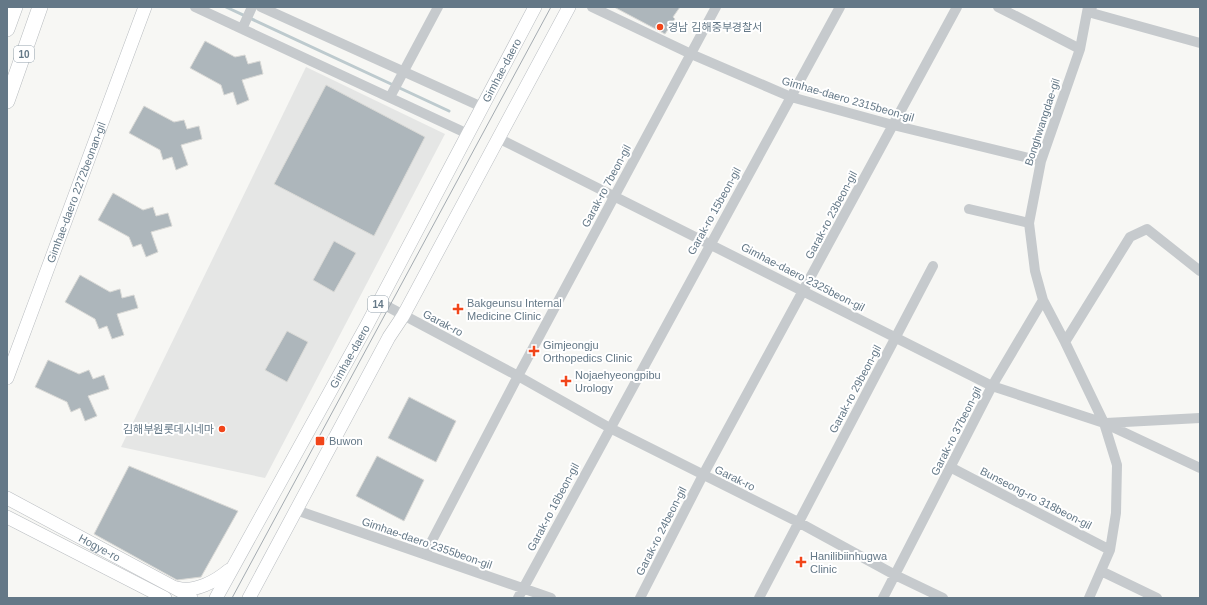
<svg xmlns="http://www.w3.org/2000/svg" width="1207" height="605" font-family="Arial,'Noto Sans KR',sans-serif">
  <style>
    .built { fill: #e5e6e5 }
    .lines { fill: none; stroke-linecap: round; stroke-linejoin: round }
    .stream { stroke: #bdcace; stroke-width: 3 }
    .building { fill: #adb6bb; stroke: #d9d9d6 }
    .major-casing { stroke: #b9bdc1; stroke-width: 14 }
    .highway-casing { stroke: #b8bcbf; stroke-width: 16 }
    .minor { stroke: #c6cacd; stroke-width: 10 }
    .major { stroke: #fff; stroke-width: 13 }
    .highway { stroke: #fff; stroke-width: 15 }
    .tram { stroke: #a4abb1; stroke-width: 1 }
    .poi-dot { fill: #f1451a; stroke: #fff; stroke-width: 1.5 }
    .labels { text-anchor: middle; stroke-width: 4; stroke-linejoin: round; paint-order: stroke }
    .shield { fill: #fff; stroke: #92a0ab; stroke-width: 1 }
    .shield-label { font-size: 10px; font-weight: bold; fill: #647887 }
    .poi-label { font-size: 11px; fill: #647887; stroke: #fff; text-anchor: start }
    .street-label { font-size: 11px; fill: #647887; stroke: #fff }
  </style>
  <rect width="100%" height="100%" fill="#f7f7f4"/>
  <path class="built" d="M 306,67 L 445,134 L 265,478 L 121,447 Z"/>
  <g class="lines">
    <path class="stream" d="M 226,7 L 449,111"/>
  </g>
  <path class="building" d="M 614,7 L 680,7 L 673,17 L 675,19 L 665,34 Z
    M 205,41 L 235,57 L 245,55 L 248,64 L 260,61 L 263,74 L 242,80 L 249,100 L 237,105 L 233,92 L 224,95 L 221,85 L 190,68 Z
    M 326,85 L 425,137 L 374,236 L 274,184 Z
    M 144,106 L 174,122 L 184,120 L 187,129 L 199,126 L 202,139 L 181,145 L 188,165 L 176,170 L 172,157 L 163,160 L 160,150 L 129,133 Z
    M 113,193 L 143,210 L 153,207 L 156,216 L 168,213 L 172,226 L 151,232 L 158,252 L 146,257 L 141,244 L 133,247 L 129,237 L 98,220 Z
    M 334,241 L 356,253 L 334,292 L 313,280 Z
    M 80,275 L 110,292 L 120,289 L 122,298 L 134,295 L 138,308 L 117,314 L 124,335 L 112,339 L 107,326 L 99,329 L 95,319 L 65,302 Z
    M 287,331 L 308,342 L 287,382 L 265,370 Z
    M 48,360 L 79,374 L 89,370 L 93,379 L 104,375 L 109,389 L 88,396 L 97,416 L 85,421 L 80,408 L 71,412 L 67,402 L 35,387 Z
    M 409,397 L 456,421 L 436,462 L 388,438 Z
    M 377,456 L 424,480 L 404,521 L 356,496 Z
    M 129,466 L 238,511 L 201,577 L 177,580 L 94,534 Z"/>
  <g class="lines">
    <defs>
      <g id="major">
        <path id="s1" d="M 7,378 L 145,7"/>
        <path id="s2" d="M 7,498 L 188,595 L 191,598"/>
        <path d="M 7,517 L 165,598"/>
        <path d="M 177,588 C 195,593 216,581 229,570"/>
        <path id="s3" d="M 216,598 L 367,325 L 535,7"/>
        <path d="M 249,598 L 389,337 L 403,316 L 569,7"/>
      </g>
      <path id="highway" d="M 7,29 L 15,7
        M 7,101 L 40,7"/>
    </defs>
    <use href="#major" class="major-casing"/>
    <use href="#highway" class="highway-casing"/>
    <path class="minor" d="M 195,7 L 468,134
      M 261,7 L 482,107
      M 592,7 L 691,54 L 791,97 L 893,125 L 1041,161
      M 998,7 L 1080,49
      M 1088,7 L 1080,49 L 1041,161 L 1029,223 L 1035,271 L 1043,300 L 1065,342 L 1104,423 L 1117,465 L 1116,513 L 1110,550 L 1089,598
      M 1092,7 L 1088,12 L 1200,43
      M 242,29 L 252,7
      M 390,97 L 438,7
      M 498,138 L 992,386 L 1104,423 L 1200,468
      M 969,209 L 1029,223
      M 379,302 L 518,376 L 610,428 L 798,522 L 895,575 L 943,598
      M 1065,342 L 1130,237 L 1147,229 L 1200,271
      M 1106,423 L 1200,418
      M 950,467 L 1110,550
      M 296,510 L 551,598
      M 425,554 L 518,376 L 716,7
      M 1101,571 L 1157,598
      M 518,598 L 840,7
      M 640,598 L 703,475 L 957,7
      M 759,598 L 933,266
      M 883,598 L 992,386 L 1043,300"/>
    <use href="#major" class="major"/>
    <use href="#highway" class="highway"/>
    <path class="tram" d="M 232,598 L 551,7"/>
  </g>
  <g class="poi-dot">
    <circle cx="660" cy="27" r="4"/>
    <path d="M456 303h4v4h4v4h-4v4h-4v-4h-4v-4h4z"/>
    <path d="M532 345h4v4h4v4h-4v4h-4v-4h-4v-4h4z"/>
    <path d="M564 375h4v4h4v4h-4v4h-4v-4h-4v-4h4z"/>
    <circle cx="222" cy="429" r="4"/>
    <rect x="315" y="436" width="10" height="10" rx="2"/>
    <path d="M799 556h4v4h4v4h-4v4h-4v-4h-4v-4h4z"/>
  </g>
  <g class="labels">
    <g class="shield">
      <rect x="14" y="46" width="20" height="16" rx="3"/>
      <rect x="368" y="296" width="20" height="16" rx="3"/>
    </g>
    <g class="shield-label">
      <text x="24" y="58">10</text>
      <text x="378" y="308">14</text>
    </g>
    <g class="poi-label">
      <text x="668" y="31">경남 김해중부경찰서</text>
      <text x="467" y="307">Bakgeunsu Internal<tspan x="467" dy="13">Medicine Clinic</tspan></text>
      <text x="543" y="349">Gimjeongju<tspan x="543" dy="13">Orthopedics Clinic</tspan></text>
      <text x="575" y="379">Nojaehyeongpibu<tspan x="575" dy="13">Urology</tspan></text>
      <text x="214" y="433" text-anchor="end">김해부원롯데시네마</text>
      <text x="329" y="445">Buwon</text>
      <text x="810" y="560">Hanilibiinhugwa<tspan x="810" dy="13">Clinic</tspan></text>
    </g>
    <g class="street-label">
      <text dy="4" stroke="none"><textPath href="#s3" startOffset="600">Gimhae-daero</textPath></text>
      <text transform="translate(848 99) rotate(16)" y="4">Gimhae-daero 2315beon-gil</text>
      <text transform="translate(1042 122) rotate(-72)" y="4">Bonghwangdae-gil</text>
      <text transform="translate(606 186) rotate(-62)" y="4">Garak-ro 7beon-gil</text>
      <text dy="4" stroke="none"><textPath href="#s1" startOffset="198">Gimhae-daero 2272beonan-gil</textPath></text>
      <text transform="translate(714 211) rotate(-61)" y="4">Garak-ro 15beon-gil</text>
      <text transform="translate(831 215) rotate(-62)" y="4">Garak-ro 23beon-gil</text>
      <text transform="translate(803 277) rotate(27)" y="4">Gimhae-daero 2325beon-gil</text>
      <text transform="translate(443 323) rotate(28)" y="4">Garak-ro</text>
      <text dy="4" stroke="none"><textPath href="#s3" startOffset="276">Gimhae-daero</textPath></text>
      <text transform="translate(855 389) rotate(-62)" y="4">Garak-ro 29beon-gil</text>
      <text transform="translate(956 431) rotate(-63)" y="4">Garak-ro 37beon-gil</text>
      <text transform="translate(735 478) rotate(26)" y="4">Garak-ro</text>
      <text transform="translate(1036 498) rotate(27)" y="4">Bunseong-ro 318beon-gil</text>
      <text transform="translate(553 507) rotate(-62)" y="4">Garak-ro 16beon-gil</text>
      <text transform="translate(661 531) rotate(-63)" y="4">Garak-ro 24beon-gil</text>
      <text transform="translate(427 543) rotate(19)" y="4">Gimhae-daero 2355beon-gil</text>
      <text dy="4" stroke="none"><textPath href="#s2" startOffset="105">Hogye-ro</textPath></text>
    </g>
  </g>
  <rect width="1207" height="605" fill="none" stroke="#647887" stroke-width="16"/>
</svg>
